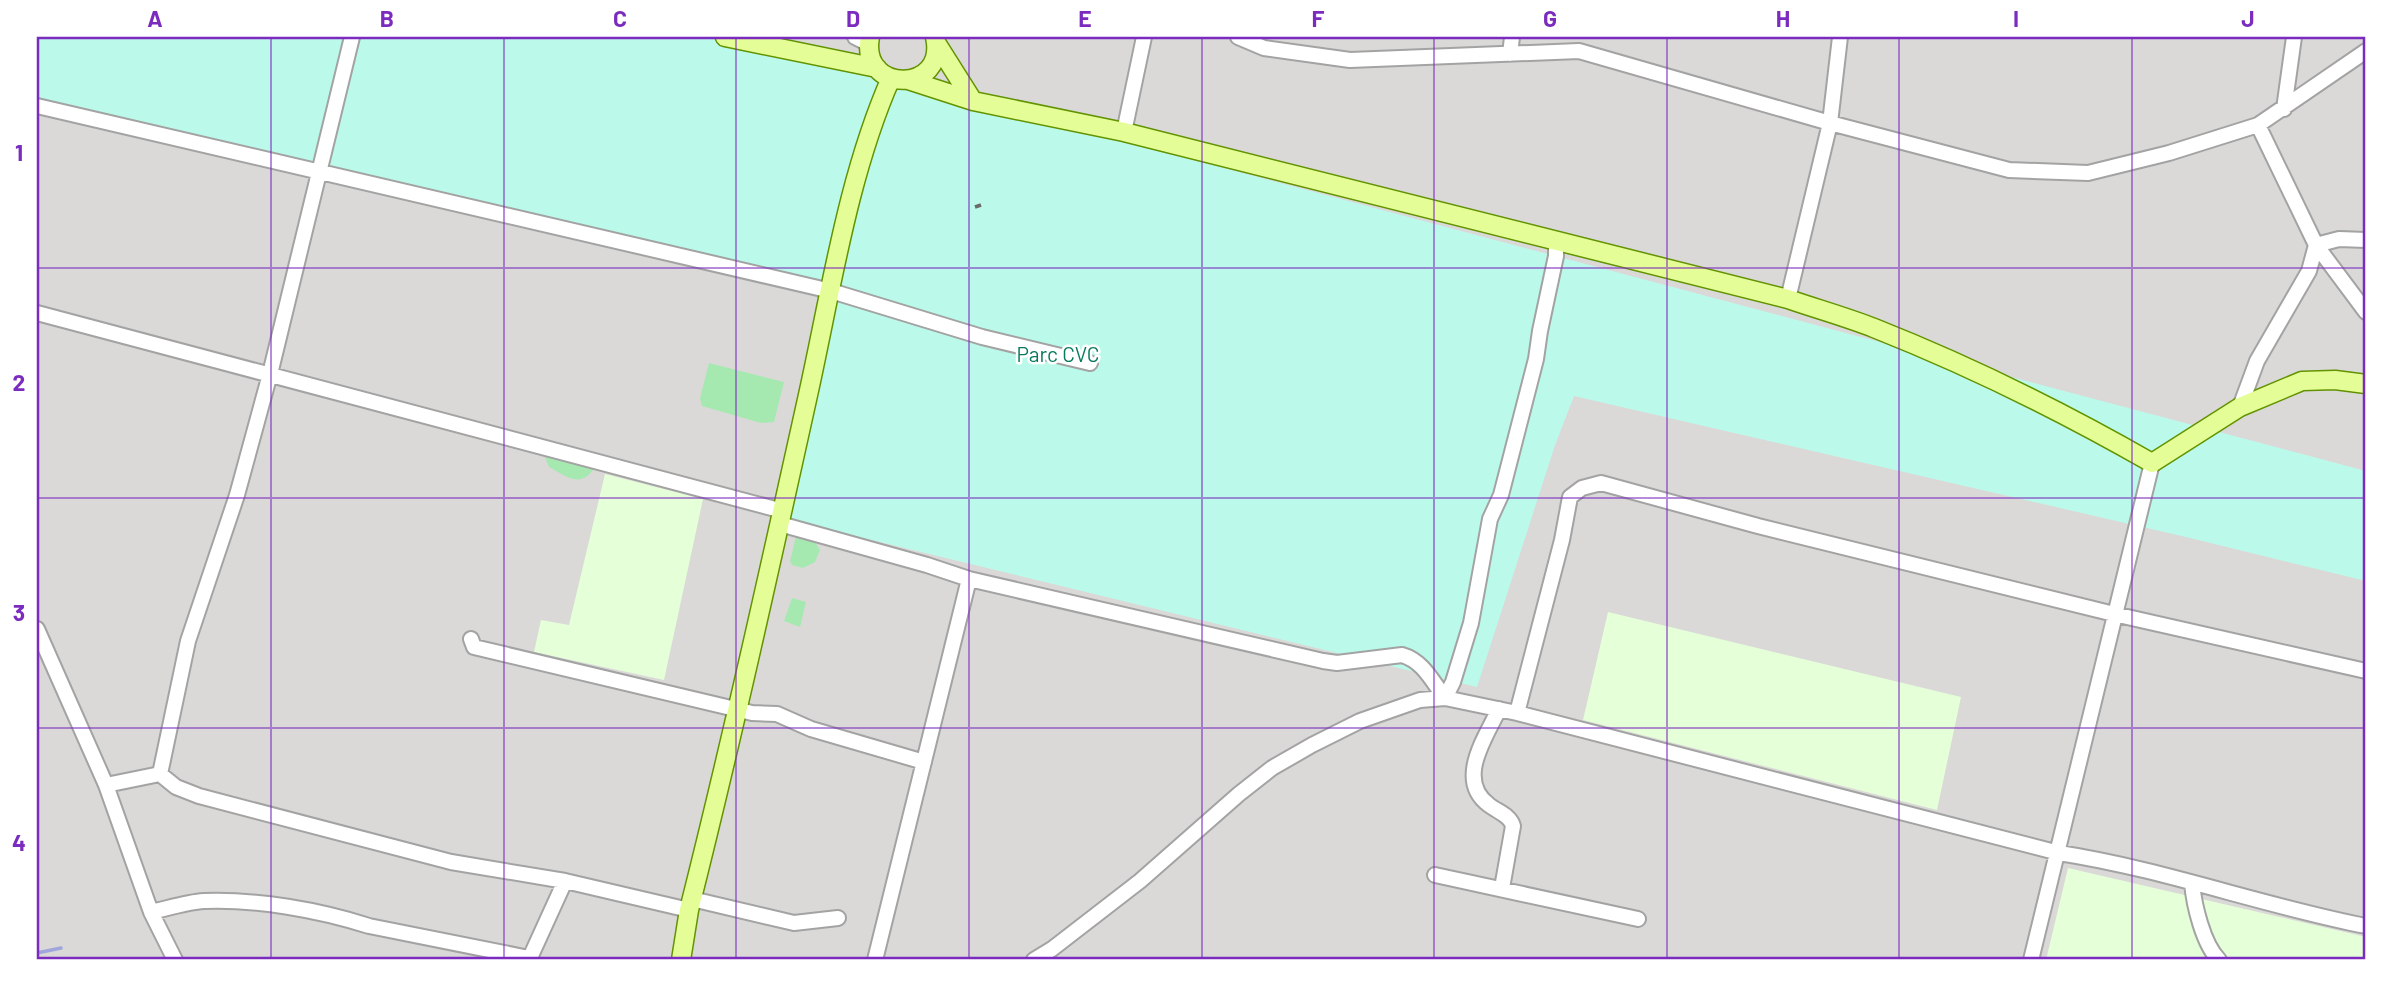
<svg xmlns="http://www.w3.org/2000/svg" width="2403" height="997" font-family="Barlow,sans-serif">
  <style>
    .residential { fill: #dad9d8 }
    .education { fill: #e5ffd8 }
    .grass { fill: #a5e9b1 }
    .park { fill: #bbfaea }
    .lines { fill: none; stroke-linecap: round; stroke-linejoin: round }
    .stream { stroke: #a0a6dc; stroke-width: 3.5 }
    .minor-casing { stroke: #a3a3a3; stroke-width: 18 }
    .major-casing { stroke: #629300; stroke-width: 21 }
    .minor { stroke: #fff; stroke-width: 14 }
    .major { stroke: #e5fd96; stroke-width: 18 }
    .rail { stroke: #6a6a6a; stroke-width: 3.5; stroke-dasharray: 14 14; stroke-linecap: butt }
    .grid { fill: none; stroke: #7b2cbf; stroke-width: 2; stroke-opacity: 0.55 }
    .labels { text-anchor: middle; stroke-width: 5; stroke-linejoin: round; paint-order: stroke }
    .park-label { font-size: 21px; fill: #0a7a5e; stroke: #fff }
    .neatline { fill: none; stroke: #7b2cbf; stroke-width: 2.5 }
    .grid-label { font-size: 23px; text-anchor: middle; font-weight: bold; fill: #7b2cbf }
  </style>
  <rect width="100%" height="100%" fill="#e9ede1"/>
  <path class="residential" d="M 37,37 L 2366,37 L 2366,960 L 37,960 Z"/>
  <path class="education" d="M 605,474 L 703,499 L 664,680 L 534,652 L 541,620 L 569,625 Z
    M 1608,612 L 1961,697 L 1937,810 L 1583,720 Z
    M 2068,868 L 2366,937 L 2366,960 L 2046,960 Z"/>
  <path class="grass" d="M 709,363 L 784,382 L 774,422 L 761,423 L 702,406 L 700,398 Z
    M 545,457 L 594,469 C 580,488 567,477 549,467 Z
    M 796,536 L 815,542 L 820,550 L 815,562 L 803,568 L 792,565 L 790,561 Z
    M 792,598 L 806,602 L 800,627 L 784,621 Z"/>
  <path class="park" d="M 37,37 L 718,37 L 1005,110 L 2366,471 L 2366,581 L 2186,537 L 1574,396 L 1555,445 L 1477,687 L 773,516 L 831,291 L 355,183 L 322,160 L 300,167 L 37,106 Z"/>
  <g class="lines">
    <path class="stream" d="M 37,953 L 61,948"/>
    <defs>
      <path id="minor" d="M 352,37 L 270,374 L 237,495 L 188,641 L 160,774 L 176,787 L 199,796 L 451,862 L 565,881 L 689,910
        M 855,37 L 869,44
        M 1238,37 L 1264,48 L 1350,60 L 1579,51 L 1830,123 L 2009,170 L 2088,173 L 2169,153 L 2258,125 L 2366,51
        M 1510,54 L 1512,37
        M 37,106 L 831,291 L 982,337 L 1090,363
        M 2284,109 L 2294,37
        M 2258,125 L 2316,245 L 2366,312
        M 1124,132 L 1144,37
        M 2316,245 L 2339,239 L 2366,240
        M 1788,299 L 1830,123 L 1840,37
        M 37,313 L 783,511
        M 2240,407 L 2257,361 L 2309,271 L 2316,245
        M 780,524 L 927,565 L 969,579 L 1323,661 L 1337,663 L 1402,655 C 1423,661 1432,681 1445,698 L 1453,682 L 1471,623 L 1490,519 L 1501,495 L 1536,359 L 1540,331 L 1556,256 L 1556,240
        M 37,629 L 106,785 L 151,912 L 175,960
        M 471,639 L 474,647 L 752,713 L 777,714 L 811,729 L 924,762
        M 1499,709 C 1486,737 1455,780 1489,805 C 1498,812 1510,815 1513,826 L 1502,888
        M 1517,713 L 2059,853 C 2163,869 2263,906 2366,926
        M 106,785 L 160,774
        M 1435,875 L 1638,919
        M 2192,883 C 2194,905 2203,944 2219,960
        M 692,899 L 794,923 L 838,918
        M 151,912 C 169,908 187,902 204,901 C 257,899 319,910 369,926 L 529,958
        M 529,960 L 565,881
        M 875,960 L 969,579
        M 1034,960 L 1052,949 L 1140,881 L 1239,794 L 1272,768 L 1312,745 L 1360,721 L 1420,700 L 1445,698 L 1517,713 L 1562,540 L 1570,497 L 1582,488 L 1601,483 L 1758,526 L 2114,614 L 2366,671
        M 2031,960 L 2152,463"/>
      <path id="major" d="M 725,37 L 877,68
        M 870,37 C 859,94 948,94 935,37
        M 937,44 L 973,101
        M 908,80 L 973,101 L 1124,132 L 1788,299 C 1817,309 1846,317 1874,328 C 1970,366 2063,412 2152,463 L 2240,407 L 2302,381 L 2335,380 L 2366,384
        M 681,960 L 689,910 C 732,739 770,567 808,395 C 831,291 848,175 891,78"/>
    </defs>
    <use href="#minor" class="minor-casing"/>
    <use href="#major" class="major-casing"/>
    <use href="#minor" class="minor"/>
    <use href="#major" class="major"/>
    <path class="rail" d="M 975,207 L 981,205"/>
  </g>
  <path class="grid" d="M 271,37 L 271,960M 504,37 L 504,960M 736,37 L 736,960M 969,37 L 969,960M 1202,37 L 1202,960M 1434,37 L 1434,960M 1667,37 L 1667,960M 1899,37 L 1899,960M 2132,37 L 2132,960M 37,268 L 2366,268M 37,498 L 2366,498M 37,728 L 2366,728"/>
  <g class="labels">
    <g class="park-label">
      <text x="1058" y="362">Parc CVC</text>
    </g>
  </g>
  <rect width="2403" height="997" fill="none" stroke="#ffffff" stroke-width="77"/>
  <rect x="38" y="38" width="2326" height="920" class="neatline"/>
  <g class="grid-label">
    <text x="155" y="27">A</text>
    <text x="387" y="27">B</text>
    <text x="620" y="27">C</text>
    <text x="853" y="27">D</text>
    <text x="1085" y="27">E</text>
    <text x="1318" y="27">F</text>
    <text x="1550" y="27">G</text>
    <text x="1783" y="27">H</text>
    <text x="2016" y="27">I</text>
    <text x="2248" y="27">J</text>
    <text x="19" y="161">1</text>
    <text x="19" y="391">2</text>
    <text x="19" y="621">3</text>
    <text x="19" y="851">4</text>
  </g>
</svg>
